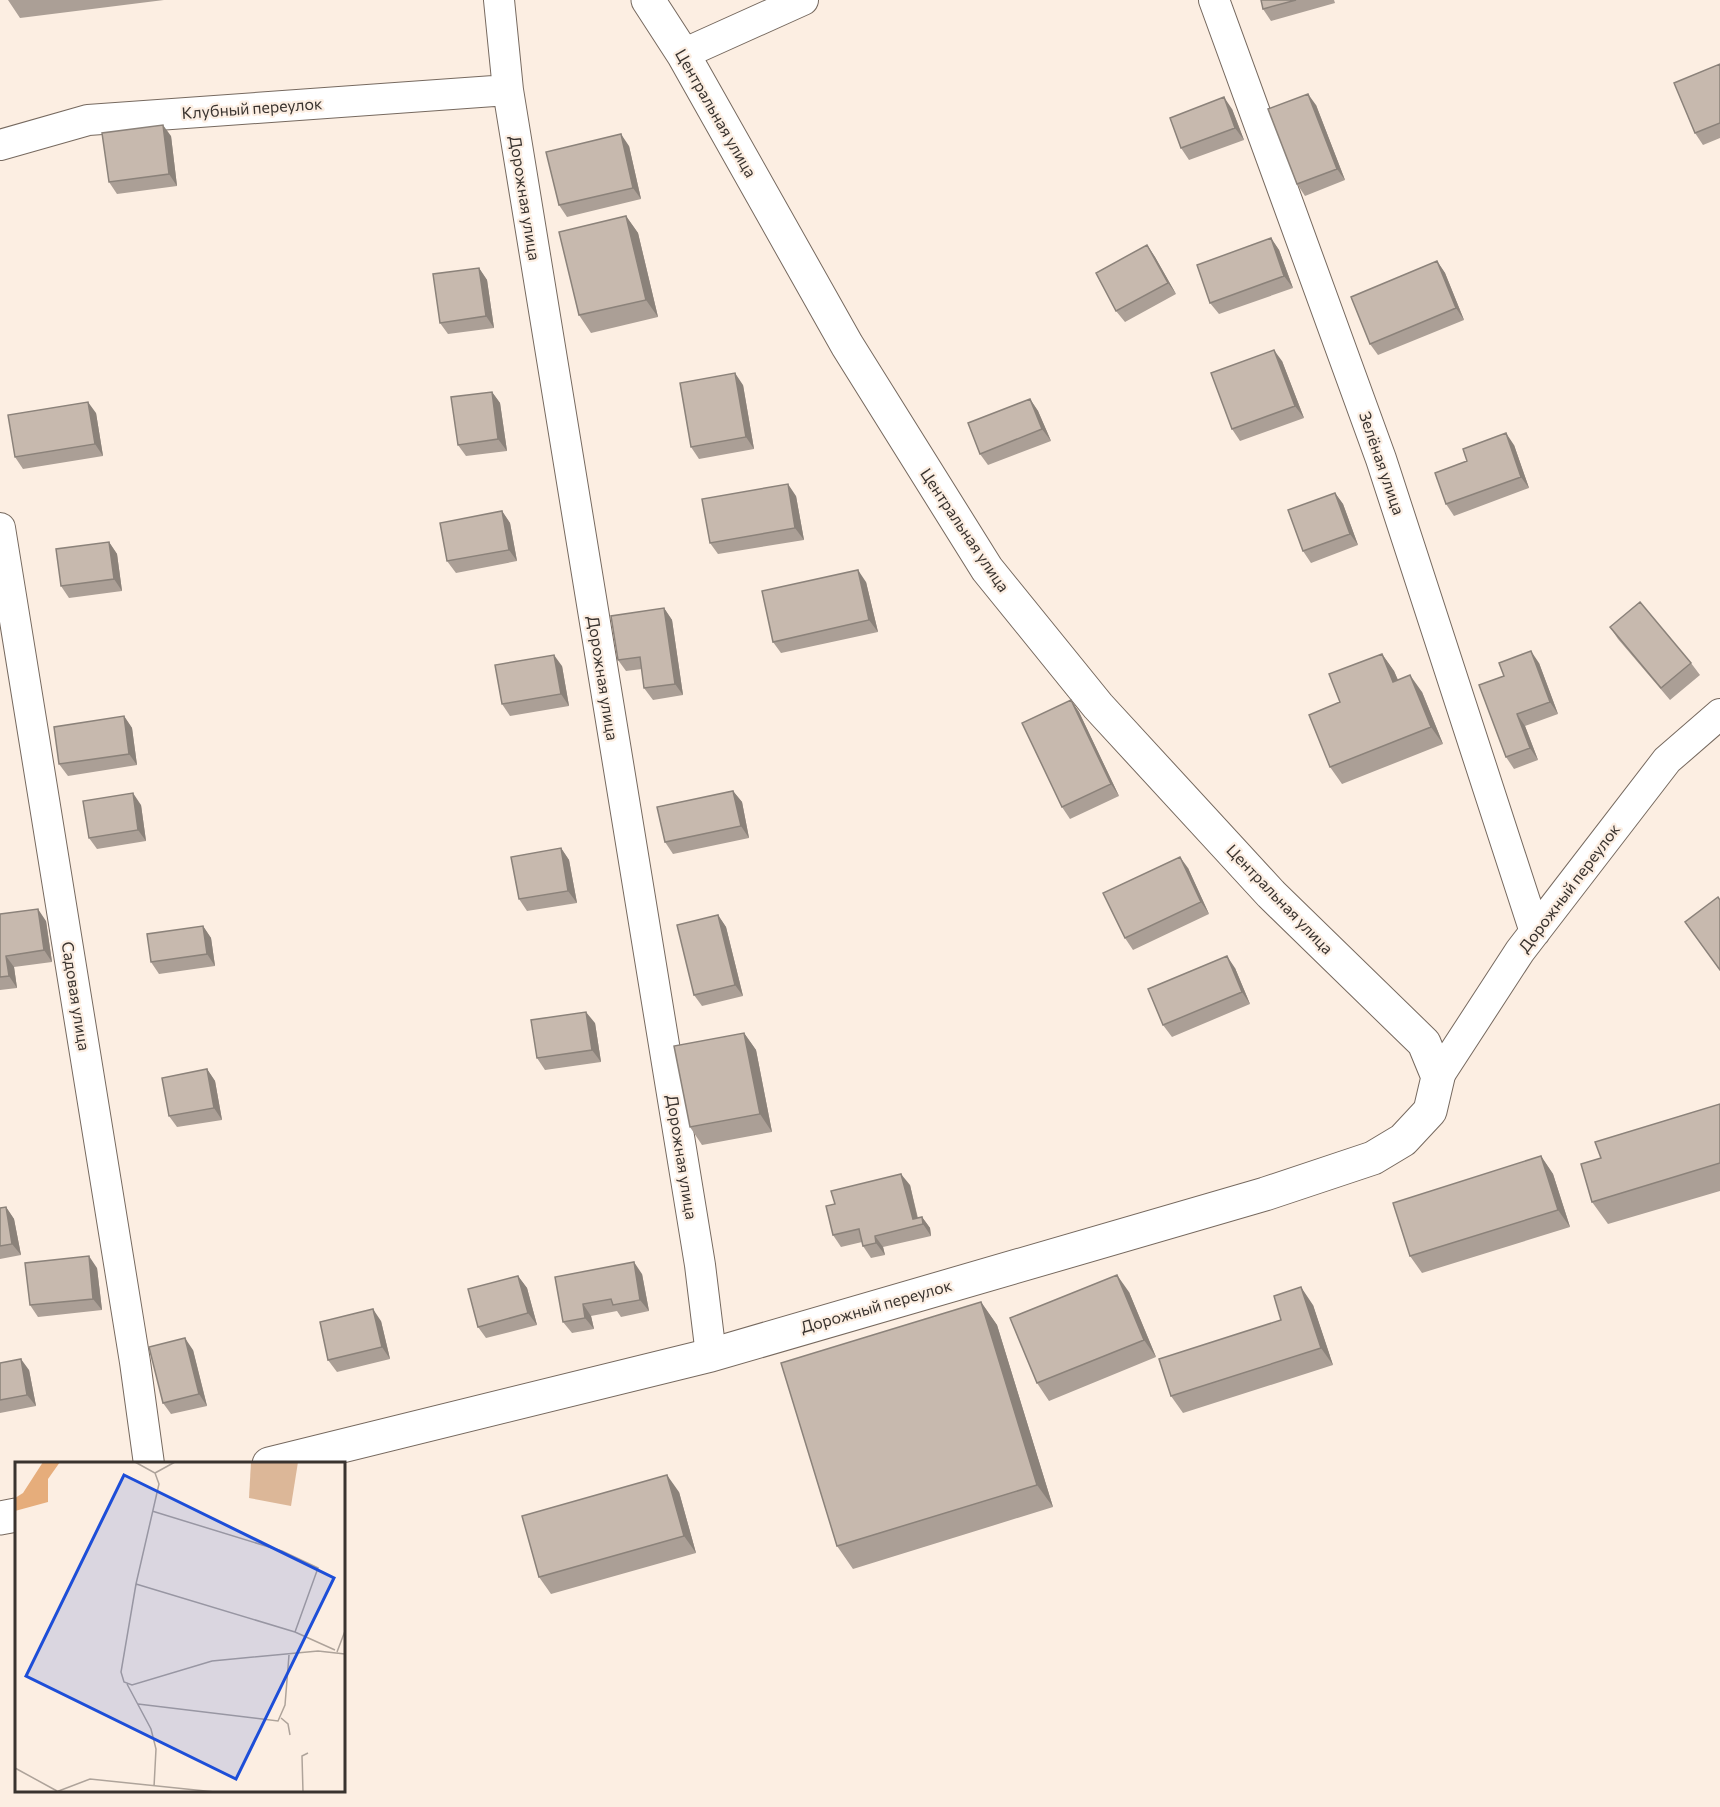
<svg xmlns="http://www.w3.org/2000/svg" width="1720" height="1807" font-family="Commissioner,sans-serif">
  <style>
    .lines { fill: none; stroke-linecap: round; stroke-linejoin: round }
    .street-casing { stroke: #76695f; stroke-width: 32 }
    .secondary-casing { stroke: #76695f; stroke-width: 35 }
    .street { stroke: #fff; stroke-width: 30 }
    .secondary { stroke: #fff; stroke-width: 33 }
    .wall { fill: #ab9f96 }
    .shaded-wall { fill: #8b827a }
    .building { fill: #c7b9ae; stroke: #8b827a; stroke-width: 1.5 }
    .labels { text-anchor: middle; stroke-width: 4.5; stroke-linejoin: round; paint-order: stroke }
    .street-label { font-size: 16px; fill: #39332f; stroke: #fceee2 }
    .inset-road { fill: none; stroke: #aea39a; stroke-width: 1.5 }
    .view { fill: #1d4ed8; fill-opacity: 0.15; stroke: #1d4ed8; stroke-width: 3 }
    .inset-edge { fill: none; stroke: #39332f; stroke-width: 3 }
  </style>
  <rect width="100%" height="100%" fill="#fceee2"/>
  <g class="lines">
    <defs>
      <path id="street" d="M 499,0 L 508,90 L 700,1265 L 711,1355
        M 1214,0 L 1381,459 L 1535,932
        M 683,54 L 803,0
        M 0,145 L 88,120 L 508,90
        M 0,528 L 135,1362 L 149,1464
        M 1438,1077 L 1520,951 L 1667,760 L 1720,714"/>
      <path id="secondary" d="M 269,1464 L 711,1355 L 1265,1194 L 1373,1158 L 1403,1140 L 1430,1111 L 1438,1077 L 1424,1043 L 1271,894 L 1098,706 L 987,569 L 847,345 L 683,54 L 648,0
        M 0,1518 L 16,1515"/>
    </defs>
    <use href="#street" class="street-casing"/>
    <use href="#secondary" class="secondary-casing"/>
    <use href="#street" class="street"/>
    <use href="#secondary" class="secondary"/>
  </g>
  <path class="wall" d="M 8,0 L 164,0 L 20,18 Z
    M 1261,0 L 1334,0 L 1335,3 L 1271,21 L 1263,9 Z
    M 1720,64 L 1720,138 L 1703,145 L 1695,133 Z
    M 1316,105 L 1345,180 L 1305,196 L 1297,184 Z
    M 1232,109 L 1244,140 L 1189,160 L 1181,148 Z
    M 171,136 L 177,186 L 117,194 L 109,182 Z
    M 629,146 L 641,199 L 567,217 L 559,205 Z
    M 626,216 L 638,233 L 658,317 L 591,333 L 579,315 Z
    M 1271,238 L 1279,250 L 1293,288 L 1219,314 L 1210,303 Z
    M 1147,245 L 1155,257 L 1176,294 L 1125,322 L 1116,311 Z
    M 1437,261 L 1445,273 L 1464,320 L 1378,355 L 1370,344 Z
    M 479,268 L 487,280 L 494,328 L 448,334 L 440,323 Z
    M 1282,361 L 1304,418 L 1240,441 L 1232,429 Z
    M 743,385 L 754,449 L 699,459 L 691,447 Z
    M 492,392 L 500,403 L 507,451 L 466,456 L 458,445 Z
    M 1030,399 L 1038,411 L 1051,441 L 988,465 L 980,454 Z
    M 96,413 L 103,456 L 23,469 L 15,457 Z
    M 1514,445 L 1529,488 L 1454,516 L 1446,504 Z
    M 1335,493 L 1343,504 L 1358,545 L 1311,563 L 1303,551 Z
    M 796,496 L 804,540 L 718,554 L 710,543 Z
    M 502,511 L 510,523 L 517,561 L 456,573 L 447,561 Z
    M 109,542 L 117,554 L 122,591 L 69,598 L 61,586 Z
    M 866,582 L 878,632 L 781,653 L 773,642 Z
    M 664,608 L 672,620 L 683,695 L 653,700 L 644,688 L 642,669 L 626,671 L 618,660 Z
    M 1610,627 L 1691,663 L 1700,675 L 1670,700 L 1618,639 Z
    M 1382,654 L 1394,671 L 1398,680 L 1422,692 L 1443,744 L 1342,784 L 1330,767 L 1340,702 Z
    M 1539,663 L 1558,714 L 1525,726 L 1538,760 L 1514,769 L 1506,757 L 1479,685 Z
    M 562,666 L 569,706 L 510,716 L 502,704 Z
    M 1071,700 L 1079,712 L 1119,796 L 1070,819 L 1062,807 Z
    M 124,716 L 132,728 L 137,765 L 68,776 L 59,764 Z
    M 733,791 L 742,802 L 749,838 L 673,854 L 665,842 Z
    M 141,805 L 146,841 L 97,849 L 89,838 Z
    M 561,848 L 569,860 L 577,903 L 527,911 L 519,899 Z
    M 1188,868 L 1209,914 L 1133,950 L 1125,938 Z
    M 0,914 L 46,921 L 52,962 L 14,967 L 17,988 L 0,990 Z
    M 718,915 L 726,927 L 743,996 L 702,1006 L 694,995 Z
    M 203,926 L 211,938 L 215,966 L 159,974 L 151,962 Z
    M 1235,968 L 1250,1004 L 1172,1037 L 1163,1025 Z
    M 595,1023 L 601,1062 L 545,1070 L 537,1058 Z
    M 744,1033 L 756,1050 L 772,1132 L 702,1145 L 690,1127 Z
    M 207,1069 L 215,1081 L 222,1120 L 177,1127 L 169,1116 Z
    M 1720,1104 L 1720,1191 L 1608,1224 L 1592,1202 L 1601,1158 Z
    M 1541,1156 L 1553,1174 L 1570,1227 L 1422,1273 L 1410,1256 Z
    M 910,1185 L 918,1218 L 922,1217 L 930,1228 L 931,1236 L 883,1247 L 885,1255 L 871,1258 L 863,1246 L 862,1242 L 841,1247 L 833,1235 Z
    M 6,1207 L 14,1219 L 21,1255 L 0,1259 L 0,1208 Z
    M 97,1268 L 102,1310 L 38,1317 L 30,1305 Z
    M 642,1274 L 649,1311 L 621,1317 L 617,1311 L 591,1316 L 594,1329 L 572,1333 L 563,1322 L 555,1277 Z
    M 518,1276 L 527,1288 L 537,1325 L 486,1338 L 478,1327 Z
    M 1129,1292 L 1156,1357 L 1049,1401 L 1037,1383 Z
    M 981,1302 L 997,1325 L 1053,1507 L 853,1569 L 837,1546 Z
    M 1313,1305 L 1333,1365 L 1183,1413 L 1171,1396 L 1281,1320 Z
    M 381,1321 L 390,1359 L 337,1372 L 328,1360 Z
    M 193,1350 L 207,1406 L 171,1414 L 163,1403 Z
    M 0,1363 L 29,1370 L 36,1406 L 0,1413 Z
    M 679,1492 L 696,1553 L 551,1594 L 539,1577 Z"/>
  <path class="shaded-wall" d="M 1308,94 L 1316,105 L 1345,180 L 1337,169 Z
    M 1224,97 L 1232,109 L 1244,140 L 1235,128 Z
    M 163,125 L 171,136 L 177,186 L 169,174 Z
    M 621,134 L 629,146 L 641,199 L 633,188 Z
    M 626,216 L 638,233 L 658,317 L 646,300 Z
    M 1271,238 L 1279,250 L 1293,288 L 1284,276 Z
    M 1147,245 L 1155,257 L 1176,294 L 1168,283 Z
    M 1437,261 L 1445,273 L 1464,320 L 1456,308 Z
    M 479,268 L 487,280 L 494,328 L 486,316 Z
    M 1274,350 L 1282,361 L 1304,418 L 1295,406 Z
    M 735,373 L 743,385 L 754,449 L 746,437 Z
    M 492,392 L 500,403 L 507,451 L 498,439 Z
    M 1030,399 L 1038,411 L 1051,441 L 1042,429 Z
    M 88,402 L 96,413 L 103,456 L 95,444 Z
    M 1506,433 L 1514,445 L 1529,488 L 1521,477 Z
    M 788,484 L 796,496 L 804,540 L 795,528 Z
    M 1335,493 L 1343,504 L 1358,545 L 1350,534 Z
    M 502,511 L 510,523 L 517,561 L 509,550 Z
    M 109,542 L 117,554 L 122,591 L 114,579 Z
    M 858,570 L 866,582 L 878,632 L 869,620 Z
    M 664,608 L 672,620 L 683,695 L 675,684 Z
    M 1531,651 L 1539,663 L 1558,714 L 1550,702 Z
    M 1382,654 L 1394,671 L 1406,699 L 1393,682 Z
    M 554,655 L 562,666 L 569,706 L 561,694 Z
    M 1410,675 L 1422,692 L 1443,744 L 1431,727 Z
    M 1071,700 L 1079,712 L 1119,796 L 1111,784 Z
    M 1517,714 L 1525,726 L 1538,760 L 1530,748 Z
    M 124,716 L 132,728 L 137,765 L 129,754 Z
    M 733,791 L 742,802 L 749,838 L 741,826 Z
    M 133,793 L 141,805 L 146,841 L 138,830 Z
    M 561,848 L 569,860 L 577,903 L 568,891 Z
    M 1180,857 L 1188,868 L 1209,914 L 1201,902 Z
    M 38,909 L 46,921 L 52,962 L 44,950 Z
    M 718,915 L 726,927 L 743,996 L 735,985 Z
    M 203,926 L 211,938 L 215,966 L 207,954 Z
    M 6,956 L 14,967 L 17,988 L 9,976 Z
    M 1227,956 L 1235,968 L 1250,1004 L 1242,992 Z
    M 586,1012 L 595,1023 L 601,1062 L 592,1050 Z
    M 744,1033 L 756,1050 L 772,1132 L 760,1114 Z
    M 207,1069 L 215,1081 L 222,1120 L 214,1108 Z
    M 1541,1156 L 1553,1174 L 1570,1227 L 1558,1210 Z
    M 901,1174 L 910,1185 L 919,1225 L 913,1219 Z
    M 6,1207 L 14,1219 L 21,1255 L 12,1244 Z
    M 922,1217 L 930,1228 L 931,1236 L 923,1224 Z
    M 875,1236 L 883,1247 L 885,1255 L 876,1243 Z
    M 89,1256 L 97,1268 L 102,1310 L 93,1299 Z
    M 634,1262 L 642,1274 L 649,1311 L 640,1300 Z
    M 1117,1275 L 1129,1292 L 1156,1357 L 1144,1340 Z
    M 518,1276 L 527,1288 L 537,1325 L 528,1313 Z
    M 1301,1287 L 1313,1305 L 1333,1365 L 1321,1348 Z
    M 981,1302 L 997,1325 L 1053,1507 L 1037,1485 Z
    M 583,1304 L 591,1316 L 594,1329 L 585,1318 Z
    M 373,1309 L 381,1321 L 390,1359 L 382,1347 Z
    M 185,1338 L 193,1350 L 207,1406 L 199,1394 Z
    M 21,1359 L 29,1370 L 36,1406 L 27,1395 Z
    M 667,1475 L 679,1492 L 696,1553 L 684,1536 Z"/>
  <path class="building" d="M 1261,0 L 1296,0 L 1263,9 Z
    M 1720,64 L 1720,123 L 1695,133 L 1674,83 Z
    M 1308,94 L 1337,169 L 1297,184 L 1268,109 Z
    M 1224,97 L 1235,128 L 1181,148 L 1170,118 Z
    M 163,125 L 169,174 L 109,182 L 102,133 Z
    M 621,134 L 633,188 L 559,205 L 546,152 Z
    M 626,216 L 646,300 L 579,315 L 559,232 Z
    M 1271,238 L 1284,276 L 1210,303 L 1197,265 Z
    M 1147,245 L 1168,283 L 1116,311 L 1096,273 Z
    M 1437,261 L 1456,308 L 1370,344 L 1351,297 Z
    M 479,268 L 486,316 L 440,323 L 433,274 Z
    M 1274,350 L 1295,406 L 1232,429 L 1211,373 Z
    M 735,373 L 746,437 L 691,447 L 680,383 Z
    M 492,392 L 498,439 L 458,445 L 451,397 Z
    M 1030,399 L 1042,429 L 980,454 L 968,423 Z
    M 88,402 L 95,444 L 15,457 L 8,415 Z
    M 1506,433 L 1521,477 L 1446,504 L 1435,473 L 1467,461 L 1463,449 Z
    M 788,484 L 795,528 L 710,543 L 702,499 Z
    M 1335,493 L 1350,534 L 1303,551 L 1288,510 Z
    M 502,511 L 509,550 L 447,561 L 440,523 Z
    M 109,542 L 114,579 L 61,586 L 56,549 Z
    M 858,570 L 869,620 L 773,642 L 762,591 Z
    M 1640,602 L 1691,663 L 1661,688 L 1610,627 Z
    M 664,608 L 675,684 L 644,688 L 640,657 L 618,660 L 611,616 Z
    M 1531,651 L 1550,702 L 1517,714 L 1530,748 L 1506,757 L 1479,685 L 1504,676 L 1499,663 Z
    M 1382,654 L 1393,682 L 1410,675 L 1431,727 L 1330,767 L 1309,715 L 1340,702 L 1329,674 Z
    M 554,655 L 561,694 L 502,704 L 495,665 Z
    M 1071,700 L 1111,784 L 1062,807 L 1022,723 Z
    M 124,716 L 129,754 L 59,764 L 54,727 Z
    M 733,791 L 741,826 L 665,842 L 657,807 Z
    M 133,793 L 138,830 L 89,838 L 83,801 Z
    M 561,848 L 568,891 L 519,899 L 511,857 Z
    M 1180,857 L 1201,902 L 1125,938 L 1103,893 Z
    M 1718,897 L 1720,900 L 1720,970 L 1685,922 Z
    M 38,909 L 44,950 L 6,956 L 9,976 L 0,977 L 0,914 Z
    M 718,915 L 735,985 L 694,995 L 677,925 Z
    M 203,926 L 207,954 L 151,962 L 147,934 Z
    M 1227,956 L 1242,992 L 1163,1025 L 1148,989 Z
    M 586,1012 L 592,1050 L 537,1058 L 531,1020 Z
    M 744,1033 L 760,1114 L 690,1127 L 674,1046 Z
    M 207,1069 L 214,1108 L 169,1116 L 162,1078 Z
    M 1720,1104 L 1720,1163 L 1592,1202 L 1581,1164 L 1601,1158 L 1595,1142 Z
    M 1541,1156 L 1558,1210 L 1410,1256 L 1393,1203 Z
    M 901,1174 L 913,1219 L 922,1217 L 923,1224 L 875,1236 L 876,1243 L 863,1246 L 859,1229 L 833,1235 L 826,1206 L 835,1204 L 831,1191 Z
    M 6,1207 L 12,1244 L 0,1246 L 0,1208 Z
    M 89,1256 L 93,1299 L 30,1305 L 25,1263 Z
    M 634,1262 L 640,1300 L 613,1305 L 611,1299 L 583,1304 L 585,1318 L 563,1322 L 555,1277 Z
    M 1117,1275 L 1144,1340 L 1037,1383 L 1010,1318 Z
    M 518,1276 L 528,1313 L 478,1327 L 468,1289 Z
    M 1301,1287 L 1321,1348 L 1171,1396 L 1159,1359 L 1281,1320 L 1274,1296 Z
    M 981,1302 L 1037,1485 L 837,1546 L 781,1363 Z
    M 373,1309 L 382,1347 L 328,1360 L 320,1322 Z
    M 185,1338 L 199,1394 L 163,1403 L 149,1347 Z
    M 21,1359 L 27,1395 L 0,1400 L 0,1363 Z
    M 667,1475 L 684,1536 L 539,1577 L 522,1516 Z"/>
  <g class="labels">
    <g class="street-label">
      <text transform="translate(252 108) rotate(-4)" y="6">Клубный переулок</text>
      <text transform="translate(716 113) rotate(60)" y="6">Центральная улица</text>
      <text transform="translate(525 198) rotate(81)" y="6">Дорожная улица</text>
      <text transform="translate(1382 463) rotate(71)" y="6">Зелёная улица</text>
      <text transform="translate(965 530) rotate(56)" y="6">Центральная улица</text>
      <text transform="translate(603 678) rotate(81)" y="6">Дорожная улица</text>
      <text transform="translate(1569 888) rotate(-53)" y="6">Дорожный переулок</text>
      <text transform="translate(1280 899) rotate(46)" y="6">Центральная улица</text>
      <text transform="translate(76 996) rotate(81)" y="6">Садовая улица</text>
      <text transform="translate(682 1157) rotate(81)" y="6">Дорожная улица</text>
      <text transform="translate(876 1306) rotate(-16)" y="6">Дорожный переулок</text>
    </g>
  </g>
  <g transform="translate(15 1462)">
    <rect width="330" height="330" fill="#fceee2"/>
    <path d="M 236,0 L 283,0 L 276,44 L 234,36 Z" fill="#dcb798"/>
    <path d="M 28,0 L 45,0 L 33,17 L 33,40 L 0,49 L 0,36 L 8,31 Z" fill="#e6ad7b"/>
    <path class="inset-road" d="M 120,0 L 140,11 L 144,22 L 121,122 L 106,210 L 109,220 L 117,223 L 197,199 L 303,189 L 330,192M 140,11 L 160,0M 137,49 L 267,89 L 303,106 L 280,170M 121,122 L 280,170 L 320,188M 322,190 L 330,169M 112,222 L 136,267 L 141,287 L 139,325M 123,242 L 263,259 L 270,243 L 274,193M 266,256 L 273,262 L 275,273M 0,306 L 42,329M 41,330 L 75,317 L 200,330M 288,330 L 287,294 L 293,291"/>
    <path class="view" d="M 109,13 L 319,116 L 221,317 L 11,214 Z"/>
    <rect width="330" height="330" class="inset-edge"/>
  </g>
</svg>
